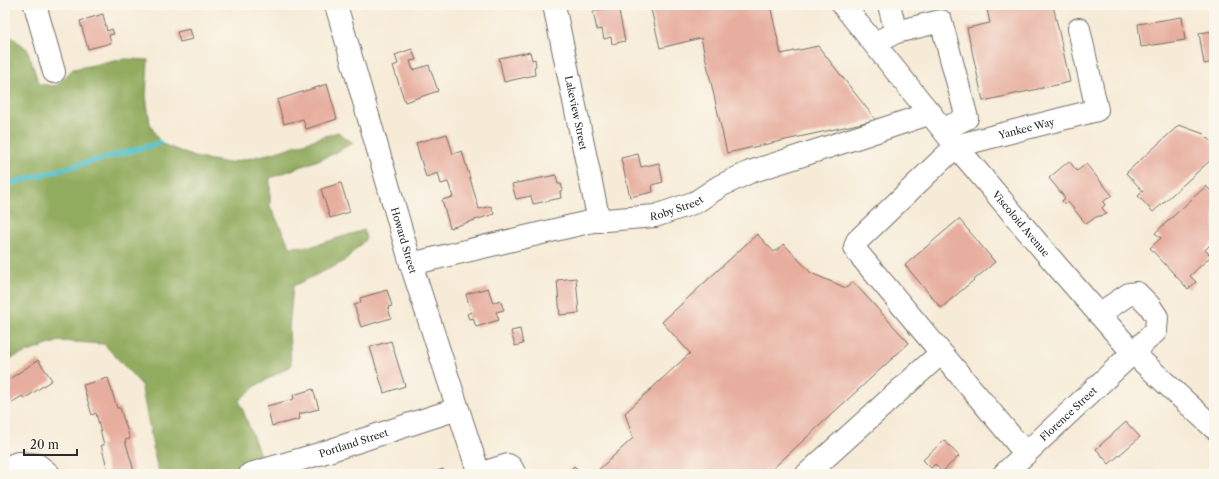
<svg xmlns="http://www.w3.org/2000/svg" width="1219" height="479" font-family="'Libre Caslon Text',serif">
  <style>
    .forest { fill: #92ac5e; stroke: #5e6c44 }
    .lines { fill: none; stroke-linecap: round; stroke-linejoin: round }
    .stream { stroke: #53c1ca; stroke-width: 5.5 }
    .building { fill: #e7ae9f }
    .minor-casing { stroke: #726e67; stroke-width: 24 }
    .major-casing { stroke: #726e67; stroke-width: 24 }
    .minor { stroke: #fff; stroke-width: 22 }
    .major { stroke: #fff; stroke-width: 22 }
    .labels { text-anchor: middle; stroke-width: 3; stroke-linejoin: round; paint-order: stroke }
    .street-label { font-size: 10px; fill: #2b2b2b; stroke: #fbf7ec }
  </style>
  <rect width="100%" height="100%" fill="#fbf7ec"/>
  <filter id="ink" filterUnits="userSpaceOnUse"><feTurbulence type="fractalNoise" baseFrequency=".025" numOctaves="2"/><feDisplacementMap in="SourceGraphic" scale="8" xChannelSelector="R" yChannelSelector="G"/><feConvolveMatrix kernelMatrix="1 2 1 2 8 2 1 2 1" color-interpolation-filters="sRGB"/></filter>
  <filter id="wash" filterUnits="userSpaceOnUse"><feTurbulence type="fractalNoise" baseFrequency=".012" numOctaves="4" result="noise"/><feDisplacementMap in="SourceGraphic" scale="16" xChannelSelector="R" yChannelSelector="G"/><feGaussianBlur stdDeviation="0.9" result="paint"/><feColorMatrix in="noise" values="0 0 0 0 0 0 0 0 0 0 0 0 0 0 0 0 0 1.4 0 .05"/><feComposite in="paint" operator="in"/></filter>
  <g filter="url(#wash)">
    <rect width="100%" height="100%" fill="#f6ebd7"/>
    <path class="forest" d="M 5,32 L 27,49 L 39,84 L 56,86 L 73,69 L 126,59 L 148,60 L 146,96 L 150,124 L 160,143 L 194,157 L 228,163 L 273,153 L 338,132 L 353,143 L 329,156 L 270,178 L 270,206 L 290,247 L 313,246 L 364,230 L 366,239 L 343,262 L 293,286 L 289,328 L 291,366 L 257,385 L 239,400 L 261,458 L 213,474 L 161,474 L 157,467 L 141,384 L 104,344 L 59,341 L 11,358 L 5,361 Z"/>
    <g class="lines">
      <path class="stream" d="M 5,183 L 12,183 L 160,143"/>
    </g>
    <g id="blocks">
      <path class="building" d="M 650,5 L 770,5 L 781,54 L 818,46 L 876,120 L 727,153 L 701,38 L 660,48 Z
        M 986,5 L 1053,5 L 1070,82 L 983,101 L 967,28 L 990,23 Z
        M 618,6 L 625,41 L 612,44 L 611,37 L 604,39 L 602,29 L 597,30 L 593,11 Z
        M 103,14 L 107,31 L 112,29 L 114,34 L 109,35 L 111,43 L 88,49 L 80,21 Z
        M 1182,17 L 1185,40 L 1141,47 L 1138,24 Z
        M 190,29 L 193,39 L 180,42 L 177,32 Z
        M 1214,31 L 1214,62 L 1204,64 L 1199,33 Z
        M 412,49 L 416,60 L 410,61 L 413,70 L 429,65 L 438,91 L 405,102 L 393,66 L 398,64 L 395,55 Z
        M 530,52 L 532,60 L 535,59 L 536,66 L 534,67 L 535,75 L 504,82 L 499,58 Z
        M 327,84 L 337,119 L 306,129 L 303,119 L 284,124 L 277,100 Z
        M 1179,125 L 1204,134 L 1214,144 L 1214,157 L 1153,212 L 1138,196 L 1143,191 L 1126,173 Z
        M 447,134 L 453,154 L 462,151 L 479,209 L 491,206 L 494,214 L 450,228 L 442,200 L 453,197 L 448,182 L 441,184 L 438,173 L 426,177 L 416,143 Z
        M 638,154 L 641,167 L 659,163 L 663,182 L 652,185 L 653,192 L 630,197 L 621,158 Z
        M 1069,161 L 1077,171 L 1086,164 L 1112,195 L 1103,202 L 1105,205 L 1102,208 L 1107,214 L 1096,217 L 1086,224 L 1068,202 L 1065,204 L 1062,201 L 1065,198 L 1049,178 Z
        M 556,175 L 558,184 L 561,184 L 563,190 L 560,191 L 561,198 L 533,204 L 531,196 L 516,199 L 512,184 Z
        M 341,183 L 350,212 L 330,218 L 321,189 Z
        M 1206,186 L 1214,194 L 1214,241 L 1205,250 L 1211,256 L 1190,276 L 1196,282 L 1188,289 L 1150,248 L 1161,238 L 1155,233 Z
        M 959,219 L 995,262 L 941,308 L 905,265 Z
        M 757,234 L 774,252 L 784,244 L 811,273 L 846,288 L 853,282 L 909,343 L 767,474 L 594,474 L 633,438 L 625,413 L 690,353 L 662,322 Z
        M 576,278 L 579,313 L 560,315 L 557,280 Z
        M 488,288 L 493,303 L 500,300 L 504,310 L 496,312 L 499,320 L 476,327 L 473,318 L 469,319 L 467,314 L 471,312 L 466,294 Z
        M 387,290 L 392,306 L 388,307 L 391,318 L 361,327 L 354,305 L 361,303 L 360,298 Z
        M 520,329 L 523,344 L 515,346 L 511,331 Z
        M 391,341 L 405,386 L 384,393 L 370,347 Z
        M 38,360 L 52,380 L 24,399 L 22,396 L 5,407 L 5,378 L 9,376 L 11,378 Z
        M 108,378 L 117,408 L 120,408 L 130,439 L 125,440 L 134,471 L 124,474 L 109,474 L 101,445 L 104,445 L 96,413 L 92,415 L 83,385 Z
        M 313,389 L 319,409 L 299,414 L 300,419 L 272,426 L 267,406 L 294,399 L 293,395 Z
        M 1126,422 L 1140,437 L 1109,464 L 1096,449 Z
        M 944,440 L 959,456 L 942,472 L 935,464 L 931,468 L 923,460 Z
        M 574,466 L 582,474 L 566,474 Z
        M 443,469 L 445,474 L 428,474 Z"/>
    </g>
  </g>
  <g filter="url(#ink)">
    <use href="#blocks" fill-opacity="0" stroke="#726e67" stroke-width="1"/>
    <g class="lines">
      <defs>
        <g id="minor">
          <path d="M 35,5 L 54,72"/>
          <path id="s1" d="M 336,5 L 411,264 L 479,474"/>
          <path id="s2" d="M 554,5 L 599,221"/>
          <path d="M 896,32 L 941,21 L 967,118 L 944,129"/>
          <path d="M 883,39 L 896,32 L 889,5"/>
          <path id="s3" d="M 411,264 L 593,221 L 655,216 L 696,202 L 720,186 L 750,172 L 862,136 L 931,113"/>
          <path id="s4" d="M 1026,454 L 857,252 L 855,247 L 857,241 L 956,146 L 1097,110 L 1079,29"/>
          <path d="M 5,468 L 18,463 L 38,465 L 49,474"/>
          <path id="s5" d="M 250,474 L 319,454 L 457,409"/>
          <path d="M 479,474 L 508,465 L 511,467 L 515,474"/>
          <path d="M 807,474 L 941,353"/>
          <path id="s6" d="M 1004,474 L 1156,331 L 1157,317 L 1149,305 L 1137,293 L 1129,294 L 1099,314"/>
        </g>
        <g id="major">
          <path id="s7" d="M 843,5 L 956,146 L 1057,266 L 1133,353 L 1214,428"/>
        </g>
      </defs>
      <use href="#minor" class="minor-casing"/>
      <use href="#major" class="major-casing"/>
      <use href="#minor" class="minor"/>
      <use href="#major" class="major"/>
    </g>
  </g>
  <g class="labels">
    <g class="street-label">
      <text dy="4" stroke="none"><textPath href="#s2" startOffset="110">Lakeview Street</textPath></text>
      <text dy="4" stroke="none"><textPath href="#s4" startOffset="485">Yankee Way</textPath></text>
      <text dy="4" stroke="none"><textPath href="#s3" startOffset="272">Roby Street</textPath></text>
      <text dy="4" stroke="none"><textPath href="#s7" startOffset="282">Viscoloid Avenue</textPath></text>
      <text dy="4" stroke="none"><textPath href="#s1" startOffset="245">Howard Street</textPath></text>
      <text dy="4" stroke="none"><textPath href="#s6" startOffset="88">Florence Street</textPath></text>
      <text dy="4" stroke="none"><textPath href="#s5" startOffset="108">Portland Street</textPath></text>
    </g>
  </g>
  <rect width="1219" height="479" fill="none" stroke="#fbf7ec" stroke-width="20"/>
  <path d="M24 449v6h53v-6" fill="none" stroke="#2b2b2b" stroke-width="2"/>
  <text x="30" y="449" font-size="12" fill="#2b2b2b" stroke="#fbf7ec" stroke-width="3" paint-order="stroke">20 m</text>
</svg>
